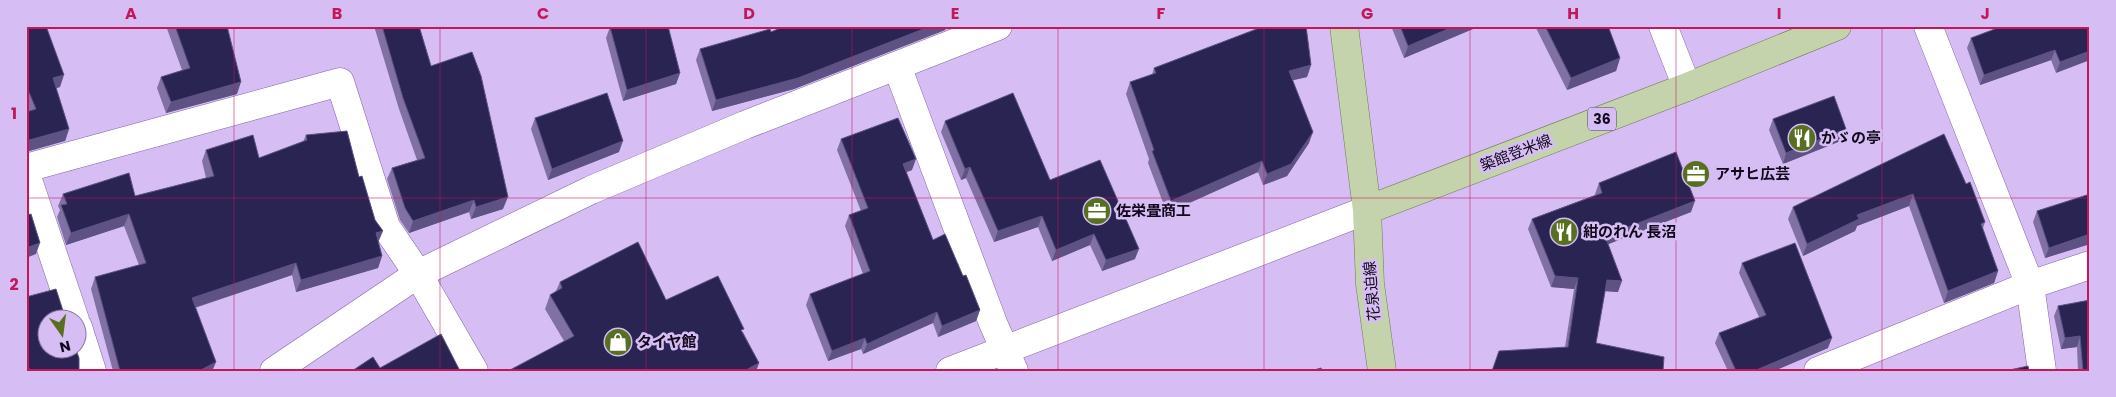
<svg xmlns="http://www.w3.org/2000/svg" width="2116" height="397" font-family="Poppins,'Noto Sans JP',sans-serif">
  <style>
    .lines { fill: none; stroke-linecap: round; stroke-linejoin: round }
    .minor-casing { stroke: #7f6799; stroke-width: 29 }
    .major-casing { stroke: #6d7956; stroke-width: 29 }
    .minor { stroke: #fff; stroke-width: 28 }
    .major { stroke: #c5d3ac; stroke-width: 28 }
    .wall { fill: #8070a3 }
    .shaded-wall { fill: #5d5283 }
    .building { fill: #292452; stroke: #5d5283 }
    .grid { fill: none; stroke: #c2185b; stroke-width: 1; stroke-opacity: 0.55 }
    .labels { text-anchor: middle; stroke-width: 5; stroke-linejoin: round; paint-order: stroke }
    .shield { fill: #d6bdf4; stroke: #4c3e5c; stroke-width: 1 }
    .shield-label { font-size: 14px; font-weight: bold; fill: #11081b }
    .poi-label { font-size: 15px; font-weight: bold; fill: #11081b; stroke: #d6bdf4; text-anchor: start }
    .street-label { font-size: 15px; fill: #11081b; stroke: #d6bdf4 }
    .neatline { fill: none; stroke: #c2185b; stroke-width: 2 }
    .grid-label { font-size: 16px; text-anchor: middle; font-weight: bold; fill: #c2185b }
  </style>
  <rect width="100%" height="100%" fill="#d6bdf4"/>
  <g class="lines">
    <defs>
      <path id="minor" d="M 1663,26 L 1687,87
        M 1928,26 L 2030,285 L 2042,371
        M 897,66 L 993,323 L 1014,371
        M 26,168 L 340,82 L 386,227 L 418,274 L 474,371
        M 26,174 L 75,320
        M 78,327 L 92,371
        M 274,371 L 418,274 L 591,190 L 745,125 L 998,26
        M 950,371 L 1367,210
        M 1818,371 L 2030,285 L 2090,265"/>
      <path id="major" d="M 1344,26 L 1367,210 L 1370,284 L 1382,371
        M 1367,210 L 1687,87 L 1837,26"/>
    </defs>
    <use href="#minor" class="minor-casing"/>
    <use href="#major" class="major-casing"/>
    <use href="#minor" class="minor"/>
    <use href="#major" class="major"/>
  </g>
  <path class="wall" d="M 26,26 L 60,87 L 56,88 L 69,129 L 65,141 L 28,111 L 26,107 Z
    M 166,26 L 227,26 L 237,94 L 166,113 L 157,88 L 161,77 L 182,70 Z
    M 374,26 L 419,26 L 431,66 L 503,209 L 471,219 L 469,212 L 409,233 L 400,220 L 387,179 L 392,168 L 417,160 L 399,109 Z
    M 785,26 L 947,26 L 945,30 L 794,89 L 712,111 L 696,60 L 700,49 L 771,32 Z
    M 1255,26 L 1306,26 L 1311,65 L 1307,77 L 1293,80 L 1309,143 L 1287,176 L 1263,185 L 1258,172 L 1167,213 L 1148,163 L 1149,159 L 1126,94 L 1130,82 L 1152,75 L 1154,68 L 1256,30 Z
    M 1391,26 L 1480,26 L 1404,58 Z
    M 1535,26 L 1608,26 L 1620,58 L 1616,71 L 1567,90 Z
    M 2090,26 L 2056,73 L 2051,60 L 1980,85 L 1967,48 L 1971,38 Z
    M 610,27 L 680,73 L 676,84 L 623,101 L 606,38 Z
    M 535,118 L 619,152 L 548,180 L 531,129 Z
    M 1773,119 L 1846,129 L 1843,140 L 1783,164 L 1769,130 Z
    M 945,121 L 1050,180 L 1135,259 L 1102,271 L 1090,245 L 1052,261 L 1038,227 L 994,242 L 966,178 L 961,180 L 941,132 Z
    M 306,135 L 359,177 L 382,256 L 378,268 L 296,292 L 292,275 L 195,308 L 216,362 L 212,371 L 113,371 L 91,289 L 95,277 L 139,265 L 124,226 L 66,245 L 57,217 L 60,210 L 58,206 L 63,194 L 135,196 L 206,178 L 202,161 L 206,150 L 259,158 L 303,142 Z
    M 841,139 L 912,170 L 906,172 L 933,240 L 963,276 L 980,310 L 976,321 L 938,337 L 933,323 L 863,354 L 861,349 L 828,361 L 806,305 L 810,294 L 863,274 L 845,226 L 849,215 L 861,211 L 837,150 Z
    M 1599,183 L 1691,212 L 1608,244 L 1618,292 L 1605,291 L 1596,343 L 1565,347 L 1574,289 L 1551,287 L 1528,229 L 1532,219 L 1595,195 L 1595,194 Z
    M 1966,184 L 1985,222 L 1983,228 L 1998,271 L 1994,283 L 1944,303 L 1909,206 L 1857,226 L 1855,231 L 1803,256 L 1788,219 L 1793,207 Z
    M 2090,194 L 2090,244 L 2045,258 L 2033,222 L 2037,211 Z
    M 1742,263 L 1828,348 L 1774,371 L 1728,371 L 1715,343 L 1719,333 L 1759,317 L 1739,273 Z
    M 560,282 L 666,300 L 743,332 L 759,363 L 756,371 L 510,371 L 564,341 L 545,309 L 550,295 L 556,291 Z
    M 26,297 L 79,371 L 26,371 Z
    M 2090,300 L 2090,371 L 2078,371 L 2077,347 L 2061,349 L 2054,316 L 2058,306 Z"/>
  <path class="shaded-wall" d="M 931,26 L 947,26 L 945,30 L 794,89 L 712,111 L 716,100 Z
    M 1455,26 L 1480,26 L 1404,58 L 1408,46 Z
    M 2055,50 L 2051,60 L 1980,85 L 1984,75 Z
    M 2090,51 L 2090,60 L 2056,73 L 2060,62 Z
    M 1620,58 L 1616,71 L 1567,90 L 1571,78 Z
    M 1311,65 L 1307,77 L 1285,82 L 1289,71 Z
    M 680,73 L 676,84 L 623,101 L 627,90 Z
    M 64,75 L 60,87 L 49,90 L 53,78 Z
    M 241,82 L 237,94 L 166,113 L 171,102 Z
    M 69,129 L 65,141 L 26,152 L 26,141 Z
    M 1846,129 L 1843,140 L 1783,164 L 1786,153 Z
    M 1313,132 L 1309,143 L 1287,176 L 1263,185 L 1267,174 Z
    M 623,141 L 619,152 L 548,180 L 552,169 Z
    M 916,159 L 912,170 L 899,175 L 903,164 Z
    M 1262,161 L 1258,172 L 1167,213 L 1171,201 Z
    M 970,167 L 966,178 L 961,180 L 965,169 Z
    M 1913,194 L 1909,206 L 1857,226 L 1855,231 L 1803,256 L 1807,244 L 1857,215 Z
    M 508,197 L 503,209 L 471,219 L 476,207 Z
    M 474,200 L 469,212 L 409,233 L 413,221 Z
    M 1695,201 L 1691,212 L 1601,247 L 1605,236 Z
    M 129,214 L 124,226 L 66,245 L 71,233 Z
    M 1042,216 L 1038,227 L 994,242 L 998,231 Z
    M 383,231 L 378,243 L 376,233 Z
    M 1094,234 L 1090,245 L 1052,261 L 1056,250 Z
    M 2090,234 L 2090,244 L 2045,258 L 2049,248 Z
    M 40,243 L 36,254 L 26,258 L 26,248 Z
    M 1139,249 L 1135,259 L 1102,271 L 1106,260 Z
    M 382,256 L 378,268 L 296,292 L 301,280 Z
    M 296,263 L 292,275 L 187,310 L 192,298 Z
    M 1998,271 L 1994,283 L 1944,303 L 1948,291 Z
    M 1555,276 L 1578,278 L 1574,289 L 1551,287 Z
    M 1607,280 L 1622,281 L 1618,292 L 1603,291 Z
    M 980,310 L 976,321 L 938,337 L 942,326 Z
    M 937,312 L 933,323 L 863,354 L 867,344 Z
    M 2080,336 L 2077,347 L 2061,349 L 2065,338 Z
    M 865,338 L 861,349 L 828,361 L 832,351 Z
    M 1832,338 L 1828,348 L 1774,371 L 1754,371 Z
    M 216,362 L 212,371 L 199,371 Z
    M 759,363 L 756,371 L 744,371 Z"/>
  <path class="building" d="M 26,26 L 46,26 L 64,75 L 53,78 L 69,129 L 26,141 L 26,112 L 36,109 L 26,85 Z
    M 175,26 L 227,26 L 241,82 L 171,102 L 161,77 L 190,68 Z
    M 382,26 L 419,26 L 431,66 L 472,52 L 481,76 L 508,197 L 476,207 L 474,200 L 413,221 L 405,208 L 392,168 L 425,158 L 403,98 Z
    M 614,26 L 668,26 L 680,73 L 627,90 L 610,27 Z
    M 785,26 L 931,26 L 798,78 L 716,100 L 700,49 L 770,29 L 771,32 Z
    M 1262,26 L 1306,26 L 1311,65 L 1289,71 L 1313,132 L 1291,164 L 1267,174 L 1262,161 L 1171,201 L 1152,151 L 1154,150 L 1130,82 L 1156,73 L 1154,68 L 1262,27 Z
    M 1400,26 L 1455,26 L 1408,46 Z
    M 1545,26 L 1608,26 L 1620,58 L 1571,78 Z
    M 2003,26 L 2090,26 L 2090,51 L 2060,62 L 2055,50 L 1984,75 L 1971,38 Z
    M 607,93 L 623,141 L 552,169 L 535,118 Z
    M 1013,93 L 1050,180 L 1100,160 L 1139,249 L 1106,260 L 1094,234 L 1056,250 L 1042,216 L 998,231 L 970,167 L 965,169 L 945,121 Z
    M 1834,96 L 1846,129 L 1786,153 L 1773,119 Z
    M 898,118 L 916,159 L 903,164 L 933,240 L 945,234 L 963,276 L 966,275 L 980,310 L 942,326 L 937,312 L 867,344 L 865,338 L 832,351 L 810,294 L 870,271 L 849,215 L 868,208 L 841,139 Z
    M 347,131 L 359,177 L 362,176 L 375,220 L 383,231 L 376,233 L 382,256 L 301,280 L 296,263 L 192,298 L 216,362 L 199,371 L 120,371 L 95,277 L 146,263 L 129,214 L 71,233 L 61,205 L 67,204 L 63,194 L 129,173 L 135,196 L 214,176 L 206,150 L 253,135 L 259,158 L 307,140 L 306,135 Z
    M 1944,134 L 1966,184 L 1970,182 L 1985,222 L 1981,224 L 1998,271 L 1948,291 L 1913,194 L 1857,215 L 1859,219 L 1807,244 L 1793,207 Z
    M 1676,152 L 1695,201 L 1605,236 L 1622,281 L 1607,280 L 1596,343 L 1664,357 L 1663,371 L 1492,371 L 1499,351 L 1568,347 L 1578,278 L 1555,276 L 1532,219 L 1602,193 L 1599,183 Z
    M 2090,194 L 2090,234 L 2049,248 L 2037,211 Z
    M 31,214 L 40,243 L 26,248 L 26,215 Z
    M 638,242 L 666,300 L 718,276 L 744,329 L 741,330 L 759,363 L 744,371 L 511,371 L 510,370 L 574,336 L 550,295 L 562,288 L 560,282 Z
    M 1795,243 L 1832,338 L 1754,371 L 1736,371 L 1719,333 L 1766,315 L 1742,263 Z
    M 56,289 L 66,320 L 48,320 L 48,350 L 76,350 L 79,358 L 79,371 L 30,371 L 26,359 L 26,297 Z
    M 2090,300 L 2090,371 L 2083,371 L 2080,336 L 2065,338 L 2058,306 Z
    M 441,334 L 460,371 L 352,371 L 373,357 L 380,368 Z
    M 2028,366 L 2029,371 L 2005,371 Z
    M 1321,368 L 1322,371 L 1311,371 Z"/>
  <path class="grid" d="M 234,26 L 234,371M 440,26 L 440,371M 646,26 L 646,371M 852,26 L 852,371M 1058,26 L 1058,371M 1264,26 L 1264,371M 1470,26 L 1470,371M 1676,26 L 1676,371M 1882,26 L 1882,371M 26,198 L 2090,198"/>
  <defs>
    <symbol id="restaurant-disc" viewBox="-11 -11 22 22"><circle r="9.5" fill="#566f20" stroke="#d6bdf4"/><path d="M-5-6h1v4h1v-4h1v4h1v-4h1v5L-1.5 .5V6h-2V.5L-5-1ZM5-6V6H3V1.5H1.5Q1.5-4 5-6Z" fill="#fff"/></symbol>
    <symbol id="office-disc" viewBox="-11 -11 22 22"><circle r="9.5" fill="#566f20" stroke="#d6bdf4"/><path d="M-6-3h4V-5.5h4V-3h4V5H-6ZM-1-4.5V-3h2v-1.5ZM-6 0V1H6V0Z" fill="#fff"/></symbol>
    <symbol id="shop-disc" viewBox="-11 -11 22 22"><circle r="9.5" fill="#566f20" stroke="#d6bdf4"/><path d="M-5-2.5h2.3a2.7 3.5 0 0 1 5.4 0H5L5.5 6h-11ZM-1.5-2.5h3a1.5 2.3 0 0 0-3 0Z" fill="#fff"/></symbol>
  </defs>
  <g fill-rule="evenodd">
    <use href="#restaurant-disc" x="1786" y="122" width="32" height="32"/>
    <use href="#office-disc" x="1680" y="158" width="32" height="32"/>
    <use href="#office-disc" x="1081" y="195" width="32" height="32"/>
    <use href="#restaurant-disc" x="1548" y="216" width="32" height="32"/>
    <use href="#shop-disc" x="602" y="326" width="32" height="32"/>
  </g>
  <g class="labels">
    <rect class="shield" x="1588" y="107.5" width="28" height="23" rx="4"/>
    <g class="shield-label">
      <text x="1602" y="124">36</text>
    </g>
    <g class="poi-label">
      <text x="1821" y="143">かゞの亭</text>
      <text x="1715" y="179">アサヒ広芸</text>
      <text x="1116" y="216">佐栄畳商工</text>
      <text x="1583" y="237">紺のれん 長沼</text>
      <text x="637" y="347">タイヤ館</text>
    </g>
    <g class="street-label">
      <text transform="translate(1516 153) rotate(-21)" y="5">築館登米線</text>
      <text transform="translate(1372 291) rotate(-95)" y="5">花泉迫線</text>
    </g>
  </g>
  <rect width="2116" height="397" fill="none" stroke="#d6bdf4" stroke-width="55"/>
  <g transform="translate(62 334) rotate(166)"><circle r="24" fill="#d6bdf4" stroke="#87759d"/>
  <path d="M0-4L9 19L0 12L-9 19Z" fill="#566f20"/>
  <text y="-8" font-size="14" font-weight="bold" text-anchor="middle" fill="#11081b">N</text>
  </g>
  <rect x="28" y="28" width="2060" height="342" class="neatline"/>
  <g class="grid-label">
    <text x="131" y="19">A</text>
    <text x="337" y="19">B</text>
    <text x="543" y="19">C</text>
    <text x="749" y="19">D</text>
    <text x="955" y="19">E</text>
    <text x="1161" y="19">F</text>
    <text x="1367" y="19">G</text>
    <text x="1573" y="19">H</text>
    <text x="1779" y="19">I</text>
    <text x="1985" y="19">J</text>
    <text x="14" y="119">1</text>
    <text x="14" y="290">2</text>
  </g>
</svg>
